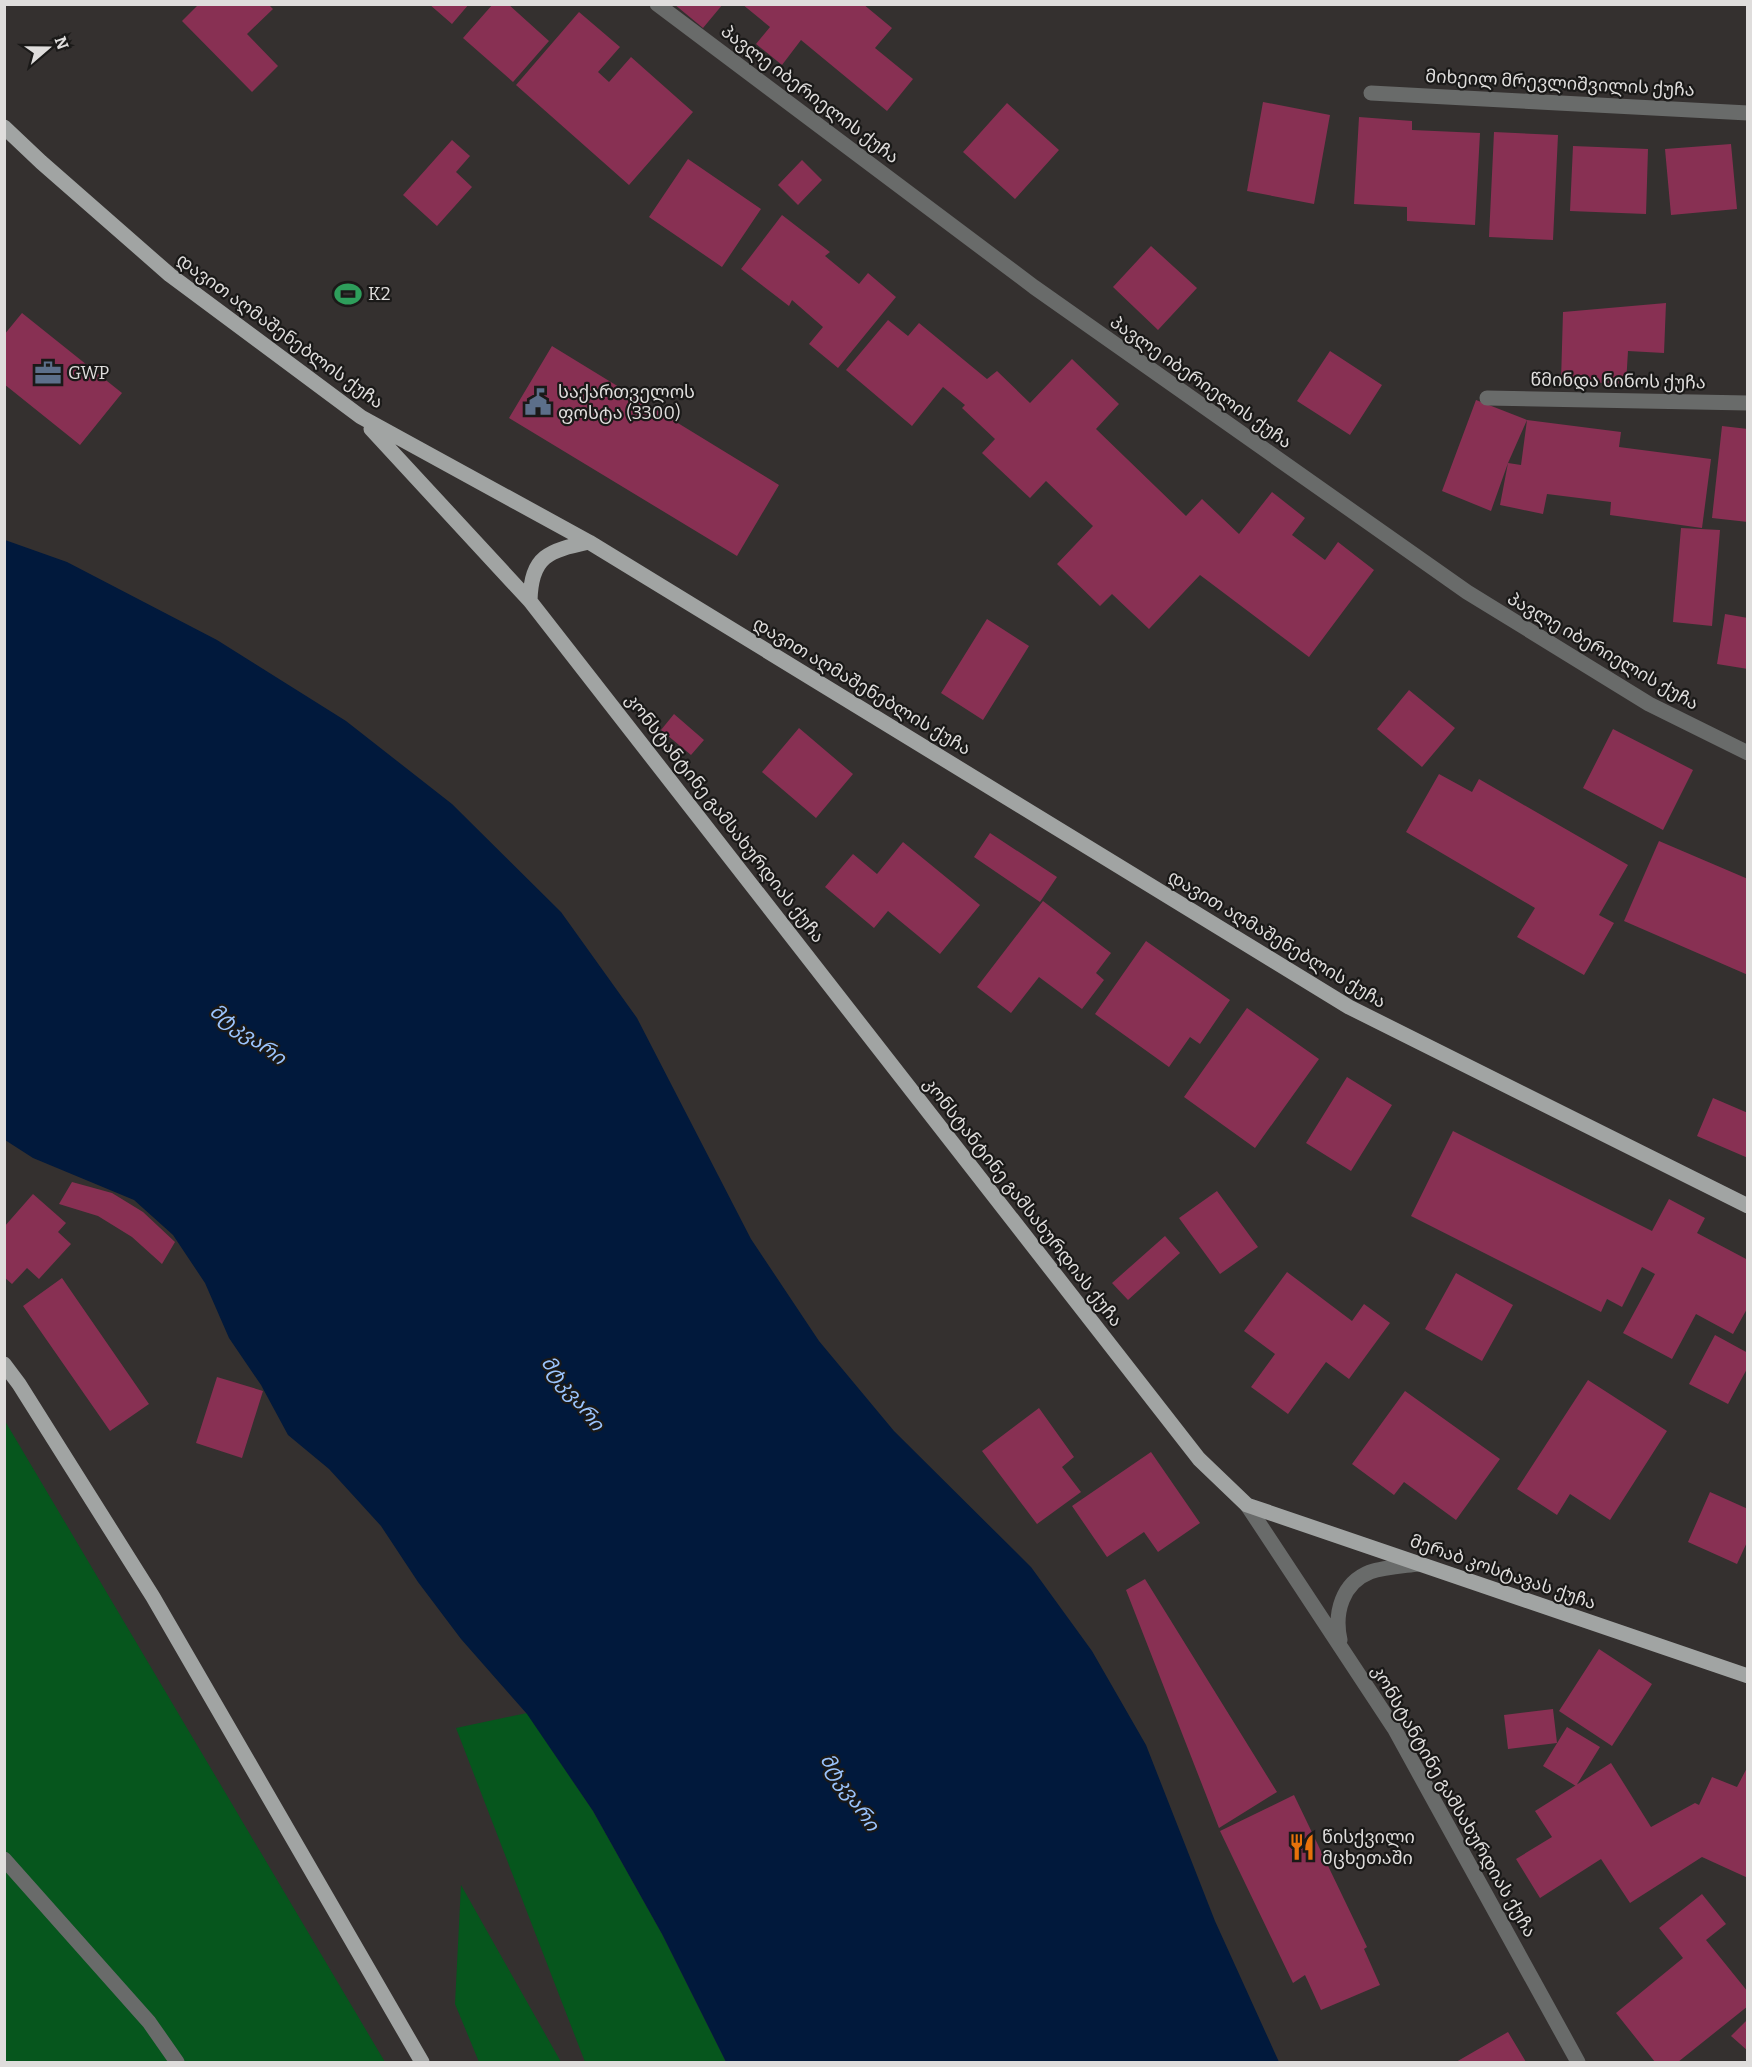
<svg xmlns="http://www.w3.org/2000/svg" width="1752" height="2067" font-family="Bitter,'Noto Sans Georgian',serif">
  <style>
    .green { fill: #06561d }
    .water { fill: #01193c }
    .building { fill: #883053 }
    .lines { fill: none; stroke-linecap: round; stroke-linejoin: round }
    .minor { stroke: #696b6a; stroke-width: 15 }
    .major { stroke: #a1a4a3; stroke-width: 15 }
    .labels { text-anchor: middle; stroke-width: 4.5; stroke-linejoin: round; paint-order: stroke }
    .street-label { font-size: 18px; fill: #dfdddc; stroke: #1a1918 }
    .poi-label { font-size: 18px; fill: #dfdddc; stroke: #1a1918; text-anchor: start }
    .water-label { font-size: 20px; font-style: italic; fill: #9bc4fd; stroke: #1a1918 }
  </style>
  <rect width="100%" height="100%" fill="#34302f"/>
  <path class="green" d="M 5,1421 L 385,2062 L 5,2062 Z
    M 527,1713 L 593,1811 L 662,1934 L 726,2062 L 585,2062 L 456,1728 Z
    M 461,1885 L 561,2062 L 479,2062 L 455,2004 Z"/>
  <path class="water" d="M 5,540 L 67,562 L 217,640 L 346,721 L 452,804 L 561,912 L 637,1018 L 751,1239 L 819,1341 L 894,1431 L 1031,1567 L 1092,1651 L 1146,1745 L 1215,1921 L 1279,2062 L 726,2062 L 662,1934 L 593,1811 L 527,1714 L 461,1639 L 418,1582 L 381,1526 L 329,1469 L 288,1435 L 261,1385 L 229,1338 L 205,1283 L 173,1235 L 134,1200 L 33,1158 L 5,1140 Z"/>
  <path class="building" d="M 199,4 L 268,4 L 273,9 L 247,34 L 278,66 L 252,92 L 182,21 Z
    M 429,4 L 469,4 L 452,24 Z
    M 493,4 L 508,4 L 549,41 L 513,82 L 463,38 Z
    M 674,4 L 723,4 L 703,28 Z
    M 742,4 L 863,4 L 892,28 L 875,48 L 913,79 L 887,111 L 801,40 L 782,65 L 756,44 L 770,27 Z
    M 579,12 L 620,47 L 598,72 L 609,82 L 631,57 L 693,112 L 629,185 L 516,85 Z
    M 1263,102 L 1330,115 L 1314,204 L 1247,191 Z
    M 1007,103 L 1059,150 L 1015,199 L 963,152 Z
    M 1359,117 L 1412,121 L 1412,130 L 1480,133 L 1475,225 L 1407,221 L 1407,207 L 1354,204 Z
    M 1494,132 L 1558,135 L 1553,240 L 1489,237 Z
    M 452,140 L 470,156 L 456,172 L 472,187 L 437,226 L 403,195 Z
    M 1731,144 L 1737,209 L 1671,215 L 1665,149 Z
    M 1573,146 L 1648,149 L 1646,214 L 1570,211 Z
    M 688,159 L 761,209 L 722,267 L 649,217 Z
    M 802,160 L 822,180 L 798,205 L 778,185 Z
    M 782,215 L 830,252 L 825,256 L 859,284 L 868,273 L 896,297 L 838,368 L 809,344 L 823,327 L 792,300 L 789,306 L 741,269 Z
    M 1151,246 L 1197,288 L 1158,330 L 1113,287 Z
    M 1666,303 L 1664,353 L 1628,351 L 1626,384 L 1561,381 L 1563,312 Z
    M 22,313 L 122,393 L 80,445 L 4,384 L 4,335 Z
    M 888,320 L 908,336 L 919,323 L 987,379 L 997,371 L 1030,403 L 1072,359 L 1119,404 L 1096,429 L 1186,516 L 1202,499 L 1239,534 L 1272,492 L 1305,518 L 1292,535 L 1325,560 L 1338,542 L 1374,570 L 1309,657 L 1200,575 L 1149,629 L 1112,594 L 1100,606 L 1057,564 L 1093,526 L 1046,481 L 1030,498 L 982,453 L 995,439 L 962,408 L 965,405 L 943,387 L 912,426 L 846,370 Z
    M 552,346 L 779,485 L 737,556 L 509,418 Z
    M 1330,351 L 1382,385 L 1350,435 L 1297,401 Z
    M 1476,400 L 1527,420 L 1508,463 L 1521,465 L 1527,420 L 1621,432 L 1619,447 L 1711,459 L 1702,528 L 1610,515 L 1611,502 L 1547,494 L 1543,514 L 1500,505 L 1508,463 L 1491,511 L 1442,491 Z
    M 1722,426 L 1748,429 L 1748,522 L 1712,518 Z
    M 1681,528 L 1720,530 L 1712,626 L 1673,622 Z
    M 1725,614 L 1748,618 L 1748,669 L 1717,664 Z
    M 987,619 L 1029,646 L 983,720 L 941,693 Z
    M 1409,690 L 1455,728 L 1422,767 L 1377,729 Z
    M 674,714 L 704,740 L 691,755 L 661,730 Z
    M 799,728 L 853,774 L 816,818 L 762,772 Z
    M 1613,729 L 1693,770 L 1663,830 L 1583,788 Z
    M 1439,774 L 1472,792 L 1479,779 L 1628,865 L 1599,915 L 1614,923 L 1584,975 L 1517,937 L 1535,908 L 1406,832 Z
    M 990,833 L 1057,877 L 1040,902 L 974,857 Z
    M 1659,841 L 1748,879 L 1748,975 L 1624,921 Z
    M 903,842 L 980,905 L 940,954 L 888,911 L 874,928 L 825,887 L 853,854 L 877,874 Z
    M 1043,901 L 1111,953 L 1096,973 L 1104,980 L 1082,1009 L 1039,977 L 1011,1013 L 977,987 Z
    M 1146,941 L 1230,1000 L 1200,1044 L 1190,1037 L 1169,1067 L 1095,1014 Z
    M 1247,1008 L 1319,1059 L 1255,1148 L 1184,1097 Z
    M 1347,1077 L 1392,1105 L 1351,1171 L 1306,1143 Z
    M 1713,1098 L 1748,1113 L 1748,1158 L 1697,1136 Z
    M 1453,1131 L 1652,1231 L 1669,1199 L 1705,1218 L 1697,1233 L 1748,1260 L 1748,1307 L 1733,1334 L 1696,1314 L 1672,1359 L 1623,1333 L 1655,1274 L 1642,1267 L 1622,1307 L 1607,1299 L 1601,1312 L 1411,1216 Z
    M 72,1182 L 112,1193 L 143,1212 L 175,1242 L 162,1264 L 132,1237 L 98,1216 L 59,1204 Z
    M 1217,1191 L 1258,1247 L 1220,1274 L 1179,1218 Z
    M 33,1194 L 66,1223 L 58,1232 L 71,1244 L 39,1279 L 27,1268 L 12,1284 L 4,1277 L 4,1227 Z
    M 1165,1236 L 1180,1253 L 1128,1300 L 1112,1283 Z
    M 1287,1272 L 1352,1321 L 1364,1304 L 1390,1323 L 1349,1379 L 1326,1362 L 1288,1414 L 1251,1387 L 1275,1354 L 1244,1331 Z
    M 1456,1273 L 1513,1305 L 1482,1361 L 1425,1329 Z
    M 62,1278 L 149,1404 L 110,1431 L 23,1306 Z
    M 1715,1335 L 1748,1353 L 1748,1367 L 1728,1404 L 1689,1384 Z
    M 217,1377 L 263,1391 L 242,1458 L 196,1443 Z
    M 1588,1380 L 1667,1431 L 1610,1520 L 1570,1494 L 1557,1515 L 1517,1489 Z
    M 1405,1391 L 1500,1459 L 1456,1520 L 1404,1482 L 1394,1495 L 1352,1464 Z
    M 1039,1408 L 1074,1457 L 1062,1467 L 1081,1492 L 1037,1524 L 982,1451 Z
    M 1151,1452 L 1200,1523 L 1158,1552 L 1144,1532 L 1107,1557 L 1072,1506 Z
    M 1710,1492 L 1748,1509 L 1748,1540 L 1737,1564 L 1688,1542 Z
    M 1145,1579 L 1277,1792 L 1219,1828 L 1126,1590 Z
    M 1599,1649 L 1652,1684 L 1612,1746 L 1559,1711 Z
    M 1553,1709 L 1557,1743 L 1508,1749 L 1504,1715 Z
    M 1567,1727 L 1600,1747 L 1576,1786 L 1543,1766 Z
    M 1611,1763 L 1651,1827 L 1695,1803 L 1699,1805 L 1712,1777 L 1737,1787 L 1748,1766 L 1748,1878 L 1702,1857 L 1630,1903 L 1601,1859 L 1540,1898 L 1516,1859 L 1552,1837 L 1535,1811 Z
    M 1294,1795 L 1367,1947 L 1364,1949 L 1380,1985 L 1321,2010 L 1305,1975 L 1293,1983 L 1220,1831 Z
    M 1702,1894 L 1726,1924 L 1706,1940 L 1748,1992 L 1748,2006 L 1678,2062 L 1655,2062 L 1616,2013 L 1683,1958 L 1659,1928 Z
    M 1748,2019 L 1748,2051 L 1731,2036 Z
    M 1508,2032 L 1526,2062 L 1456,2062 Z"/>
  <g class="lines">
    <path class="minor" d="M 657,4 L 1034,287 L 1467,592 L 1649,704 L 1748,753
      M 1371,93 L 1748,113
      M 1487,398 L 1748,403
      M 1247,1505 L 1394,1728 L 1578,2062
      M 1340,1640 C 1334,1613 1342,1583 1370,1572 C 1384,1567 1403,1566 1418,1564
      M 4,1859 L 149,2022 L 177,2062"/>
    <path class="major" d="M 4,127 L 41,162 L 170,275 L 361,417 L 589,542 L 1349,1007 L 1748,1206
      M 371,429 L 530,601 L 1199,1459 L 1247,1505 L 1748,1676
      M 530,601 C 531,555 549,551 589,542
      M 4,1364 L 19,1384 L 153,1597 L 422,2062"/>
  </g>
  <defs>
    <symbol id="stadium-bare" viewBox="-9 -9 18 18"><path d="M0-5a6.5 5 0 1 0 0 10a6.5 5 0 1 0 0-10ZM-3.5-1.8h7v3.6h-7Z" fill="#2e9e5b" stroke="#1a1918" stroke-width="2.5" paint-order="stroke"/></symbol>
    <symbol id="office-bare" viewBox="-9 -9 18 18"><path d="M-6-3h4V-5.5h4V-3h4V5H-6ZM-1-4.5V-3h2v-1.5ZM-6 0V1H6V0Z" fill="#5c6f8a" stroke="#1a1918" stroke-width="2.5" paint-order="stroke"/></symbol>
    <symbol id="civic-bare" viewBox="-9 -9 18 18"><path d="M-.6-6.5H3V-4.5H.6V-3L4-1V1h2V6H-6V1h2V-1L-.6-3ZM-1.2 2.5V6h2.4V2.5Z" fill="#5c6f8a" stroke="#1a1918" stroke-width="2.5" paint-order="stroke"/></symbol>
    <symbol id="restaurant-bare" viewBox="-9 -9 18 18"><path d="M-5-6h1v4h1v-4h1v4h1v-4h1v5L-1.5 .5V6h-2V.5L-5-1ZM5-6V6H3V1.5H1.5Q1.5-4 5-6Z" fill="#e8710a" stroke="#1a1918" stroke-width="2.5" paint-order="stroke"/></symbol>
  </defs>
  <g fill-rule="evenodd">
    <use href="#stadium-bare" x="329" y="275" width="38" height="38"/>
    <use href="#office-bare" x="29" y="354" width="38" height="38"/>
    <use href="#civic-bare" x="519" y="383" width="38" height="38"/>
    <use href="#restaurant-bare" x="1283" y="1828" width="38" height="38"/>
  </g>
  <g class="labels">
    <g class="street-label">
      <text transform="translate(1560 83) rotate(3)" y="6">მიხეილ მრევლიშვილის ქუჩა</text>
      <text transform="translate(810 94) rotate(37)" y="6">პავლე იბერიელის ქუჩა</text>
      <text transform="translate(280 331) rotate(36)" y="6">დავით აღმაშენებლის ქუჩა</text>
      <text transform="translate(1618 381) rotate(1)" y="6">წმინდა ნინოს ქუჩა</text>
      <text transform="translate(1201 382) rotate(35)" y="6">პავლე იბერიელის ქუჩა</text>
      <text transform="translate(1603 651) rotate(30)" y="6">პავლე იბერიელის ქუჩა</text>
      <text transform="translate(862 686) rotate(31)" y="6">დავით აღმაშენებლის ქუჩა</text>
      <text transform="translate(725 818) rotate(52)" y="6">კონსტანტინე გამსახურდიას ქუჩა</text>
      <text transform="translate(1277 939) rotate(31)" y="6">დავით აღმაშენებლის ქუჩა</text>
      <text transform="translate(1023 1202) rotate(52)" y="6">კონსტანტინე გამსახურდიას ქუჩა</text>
      <text transform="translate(1503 1572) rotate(19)" y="6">მერაბ კოსტავას ქუჩა</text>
      <text transform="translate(1454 1801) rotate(60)" y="6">კონსტანტინე გამსახურდიას ქუჩა</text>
    </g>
    <g class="poi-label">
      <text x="368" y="300">K2</text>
      <text x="68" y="379">GWP</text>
      <text x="558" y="398">საქართველოს<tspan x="558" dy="21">ფოსტა (3300)</tspan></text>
      <text x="1322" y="1843">წისქვილი<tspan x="1322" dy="21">მცხეთაში</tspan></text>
    </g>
    <g class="water-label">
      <text transform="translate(248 1034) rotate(36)" y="7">მტკვარი</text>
      <text transform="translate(573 1393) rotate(52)" y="7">მტკვარი</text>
      <text transform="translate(850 1792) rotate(56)" y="7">მტკვარი</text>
    </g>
  </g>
  <rect width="1752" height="2067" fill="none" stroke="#dfdddc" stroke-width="12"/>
  <g transform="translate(48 48) rotate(70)" stroke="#1a1918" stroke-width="4.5" paint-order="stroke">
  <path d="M0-4.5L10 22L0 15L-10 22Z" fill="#dfdddc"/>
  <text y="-9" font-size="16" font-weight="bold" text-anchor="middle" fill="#dfdddc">N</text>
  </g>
</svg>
